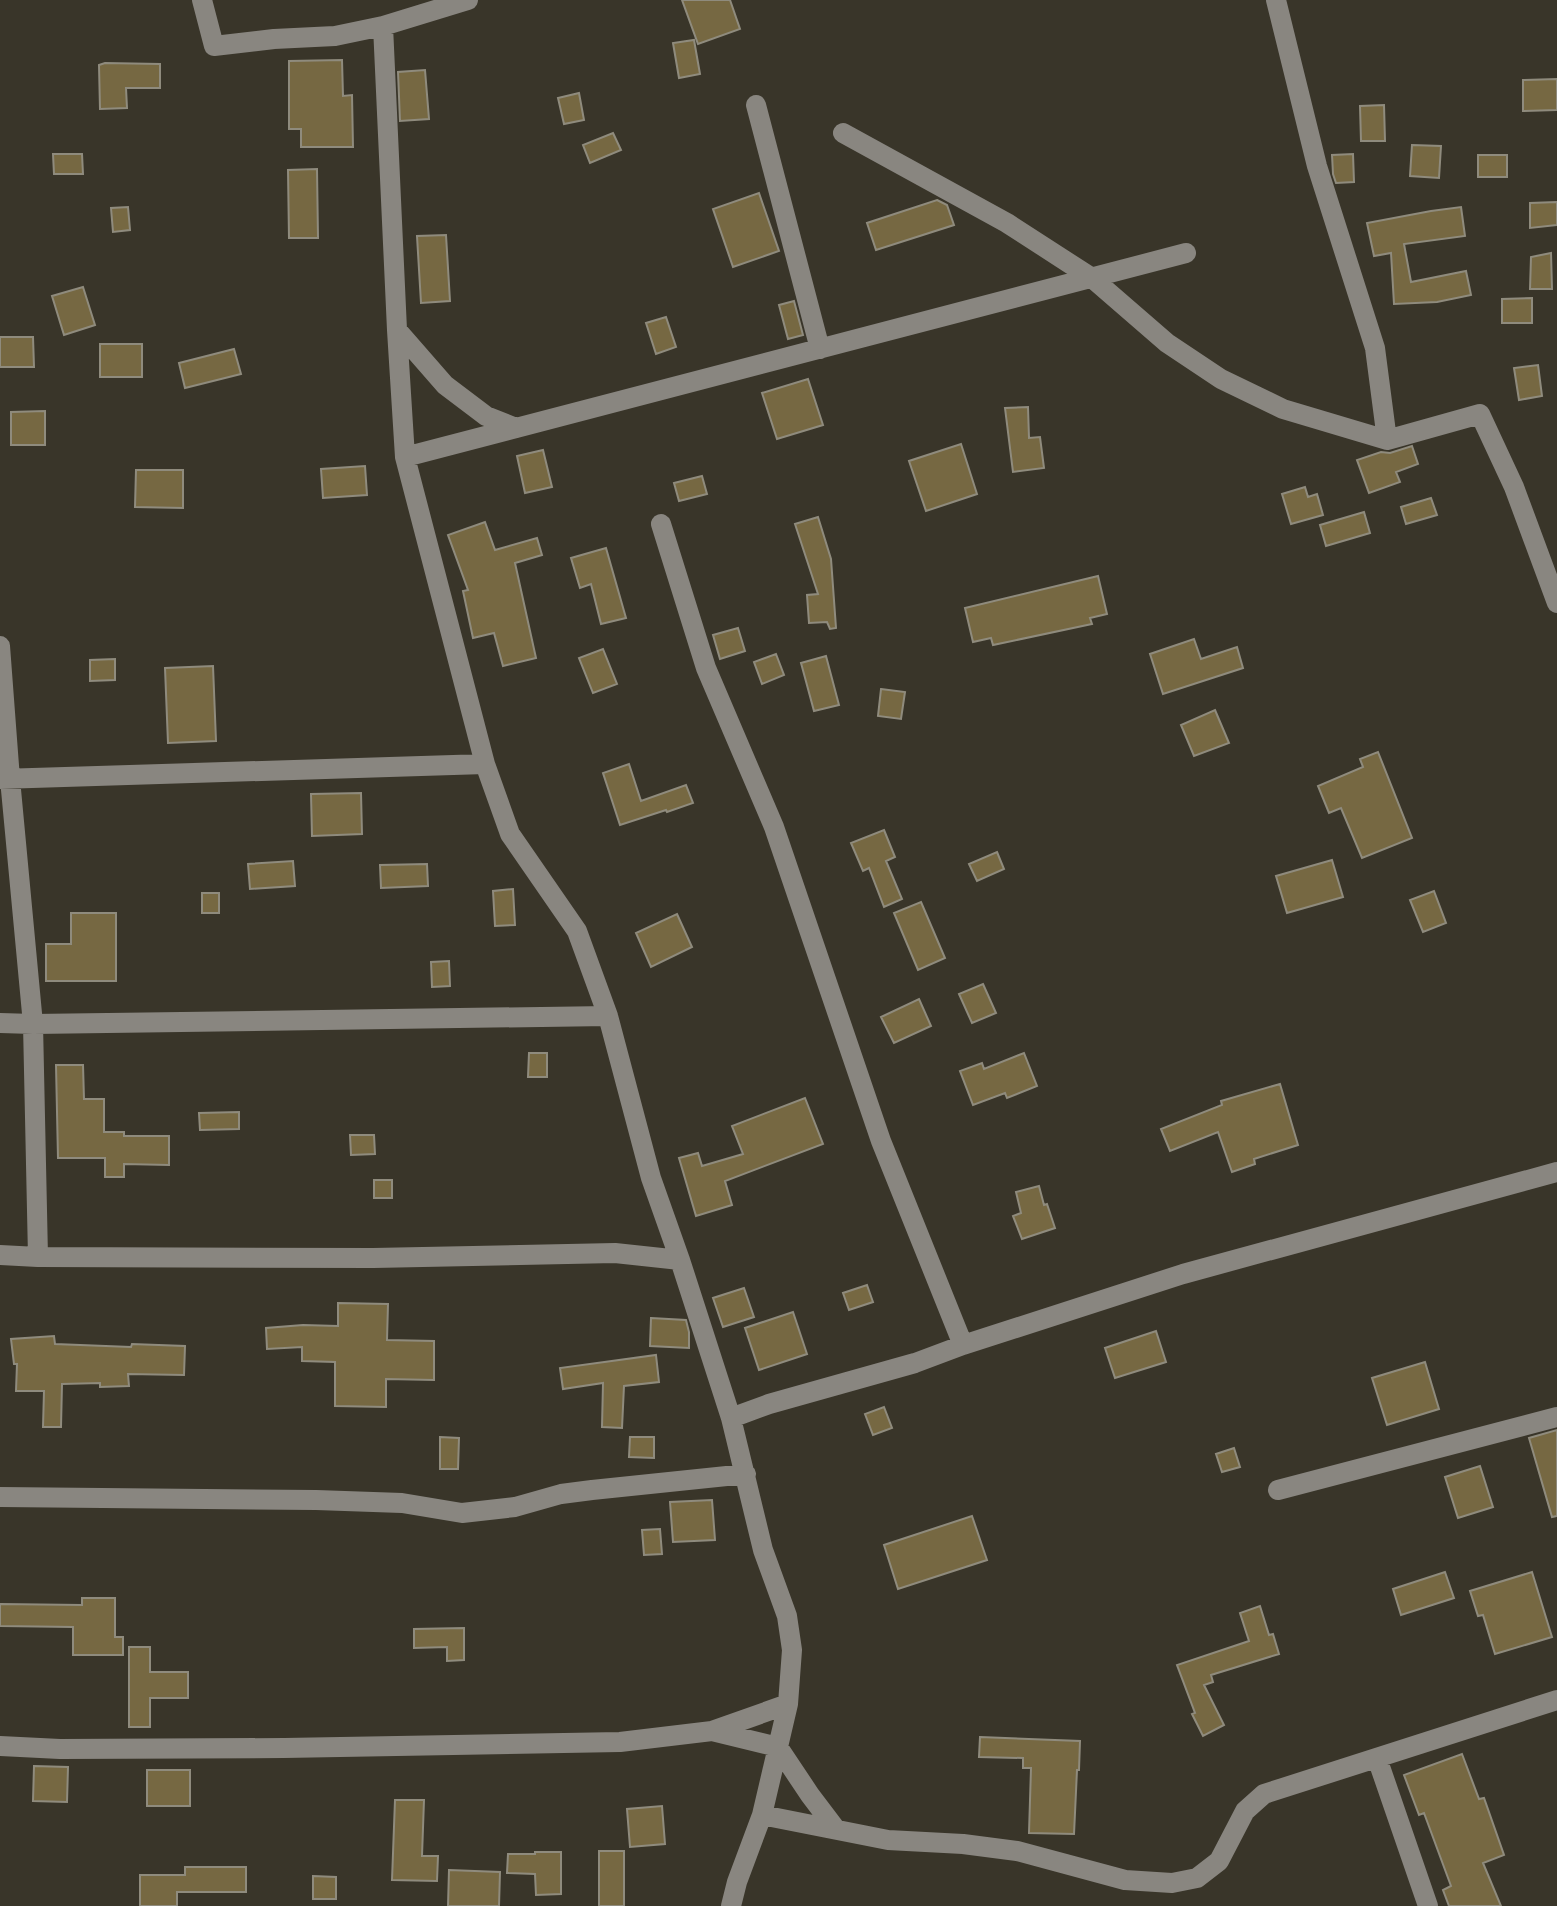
<svg xmlns="http://www.w3.org/2000/svg" width="1557" height="1906" font-family="'Space Grotesk',sans-serif">
  <style>
    .building { fill: #766842; stroke: #8f8b7d; stroke-width: 2 }
    .lines { fill: none; stroke-linecap: round; stroke-linejoin: round }
    .minor { stroke: #898680; stroke-width: 20 }
  </style>
  <rect width="100%" height="100%" fill="#393529"/>
  <path class="building" d="M 682,0 L 730,0 L 740,29 L 698,44 Z
    M 694,40 L 700,74 L 679,78 L 673,43 Z
    M 342,60 L 343,96 L 352,95 L 353,147 L 301,147 L 301,129 L 289,129 L 289,61 Z
    M 105,63 L 160,64 L 160,88 L 126,88 L 127,108 L 100,109 L 99,65 Z
    M 425,70 L 429,119 L 400,121 L 398,72 Z
    M 1557,79 L 1557,110 L 1523,111 L 1523,80 Z
    M 579,93 L 584,120 L 564,124 L 558,98 Z
    M 1384,105 L 1385,141 L 1361,141 L 1360,106 Z
    M 613,133 L 621,150 L 590,163 L 583,145 Z
    M 1412,145 L 1441,146 L 1439,178 L 1410,176 Z
    M 53,154 L 82,154 L 83,174 L 54,174 Z
    M 1353,154 L 1354,182 L 1336,183 L 1333,174 L 1332,155 Z
    M 1478,155 L 1507,155 L 1507,177 L 1478,177 Z
    M 317,169 L 318,238 L 289,238 L 288,170 Z
    M 759,193 L 779,251 L 733,267 L 713,209 Z
    M 937,200 L 947,205 L 954,225 L 876,250 L 867,223 Z
    M 1557,202 L 1557,225 L 1530,228 L 1530,203 Z
    M 128,207 L 130,230 L 113,232 L 111,208 Z
    M 1461,207 L 1465,236 L 1404,244 L 1411,282 L 1466,271 L 1471,295 L 1437,302 L 1394,304 L 1391,253 L 1374,256 L 1367,223 L 1431,211 Z
    M 446,235 L 450,301 L 421,303 L 417,236 Z
    M 1551,253 L 1552,289 L 1530,289 L 1531,257 Z
    M 83,287 L 95,325 L 64,335 L 52,296 Z
    M 1532,298 L 1532,323 L 1502,323 L 1502,299 Z
    M 794,301 L 803,335 L 788,339 L 779,305 Z
    M 666,317 L 676,347 L 656,354 L 646,323 Z
    M 0,337 L 33,337 L 34,367 L 0,367 Z
    M 100,344 L 142,344 L 142,377 L 100,377 Z
    M 234,349 L 241,374 L 185,388 L 179,363 Z
    M 1538,365 L 1542,396 L 1519,400 L 1514,368 Z
    M 808,379 L 823,425 L 777,439 L 762,393 Z
    M 1028,407 L 1029,438 L 1040,437 L 1044,468 L 1013,472 L 1005,408 Z
    M 45,411 L 45,445 L 11,445 L 11,412 Z
    M 961,444 L 977,494 L 926,511 L 909,461 Z
    M 1412,446 L 1418,464 L 1396,472 L 1400,482 L 1369,493 L 1357,460 L 1381,452 L 1390,453 Z
    M 543,450 L 552,487 L 525,493 L 517,456 Z
    M 365,466 L 367,495 L 323,498 L 321,469 Z
    M 136,470 L 183,470 L 183,508 L 135,507 Z
    M 702,476 L 707,494 L 679,501 L 674,483 Z
    M 1305,487 L 1308,497 L 1317,494 L 1323,515 L 1291,524 L 1282,494 Z
    M 1431,498 L 1437,515 L 1406,524 L 1401,507 Z
    M 1364,512 L 1370,533 L 1326,546 L 1320,525 Z
    M 818,517 L 831,559 L 836,628 L 830,629 L 827,622 L 809,623 L 807,595 L 818,594 L 795,524 Z
    M 485,522 L 495,550 L 537,538 L 542,555 L 515,563 L 536,658 L 503,666 L 494,633 L 473,638 L 463,591 L 468,590 L 448,535 Z
    M 606,548 L 626,618 L 601,624 L 591,584 L 580,588 L 571,558 Z
    M 1098,576 L 1107,614 L 1090,618 L 1092,624 L 993,645 L 991,638 L 973,642 L 965,608 Z
    M 738,628 L 745,651 L 720,659 L 713,635 Z
    M 1194,639 L 1201,659 L 1237,647 L 1243,668 L 1163,694 L 1150,654 Z
    M 603,649 L 617,684 L 593,693 L 579,658 Z
    M 776,654 L 784,675 L 762,684 L 754,662 Z
    M 826,656 L 839,705 L 814,711 L 801,663 Z
    M 115,659 L 115,680 L 90,681 L 90,660 Z
    M 213,666 L 216,741 L 168,743 L 165,668 Z
    M 881,689 L 905,692 L 901,719 L 878,716 Z
    M 1215,710 L 1229,743 L 1194,756 L 1181,725 Z
    M 1378,752 L 1412,838 L 1362,858 L 1341,808 L 1329,813 L 1318,786 L 1363,767 L 1360,759 Z
    M 629,764 L 641,801 L 686,785 L 693,803 L 667,812 L 666,810 L 620,825 L 603,773 Z
    M 361,793 L 362,834 L 312,836 L 311,794 Z
    M 884,830 L 895,857 L 886,861 L 902,899 L 884,907 L 869,868 L 863,871 L 851,843 Z
    M 997,852 L 1004,869 L 977,881 L 969,864 Z
    M 1332,860 L 1343,897 L 1287,913 L 1276,876 Z
    M 293,861 L 295,886 L 250,889 L 248,864 Z
    M 427,864 L 428,886 L 381,888 L 380,865 Z
    M 513,889 L 515,925 L 495,926 L 493,891 Z
    M 1434,891 L 1446,923 L 1423,932 L 1410,900 Z
    M 202,893 L 219,893 L 219,913 L 202,913 Z
    M 921,902 L 945,958 L 918,970 L 894,913 Z
    M 71,913 L 116,913 L 116,981 L 46,981 L 46,944 L 71,944 Z
    M 677,914 L 692,947 L 651,967 L 636,933 Z
    M 449,961 L 450,986 L 432,987 L 431,962 Z
    M 983,984 L 996,1013 L 972,1023 L 959,994 Z
    M 919,999 L 931,1026 L 894,1043 L 881,1017 Z
    M 529,1053 L 547,1053 L 547,1077 L 528,1077 Z
    M 1024,1053 L 1037,1086 L 1007,1098 L 1005,1093 L 973,1105 L 960,1071 L 982,1063 L 984,1069 Z
    M 56,1065 L 83,1065 L 84,1099 L 104,1099 L 104,1132 L 124,1132 L 124,1136 L 169,1136 L 169,1165 L 124,1164 L 124,1177 L 105,1177 L 105,1158 L 58,1158 Z
    M 1280,1084 L 1298,1145 L 1254,1159 L 1255,1164 L 1232,1172 L 1218,1132 L 1170,1151 L 1161,1129 L 1222,1105 L 1221,1101 Z
    M 805,1098 L 823,1144 L 725,1181 L 732,1205 L 696,1216 L 679,1158 L 698,1153 L 702,1166 L 743,1154 L 732,1126 Z
    M 239,1112 L 239,1129 L 200,1130 L 199,1113 Z
    M 350,1135 L 374,1135 L 375,1154 L 351,1155 Z
    M 374,1180 L 392,1180 L 392,1198 L 374,1198 Z
    M 1039,1186 L 1044,1205 L 1047,1204 L 1055,1228 L 1022,1239 L 1013,1216 L 1021,1213 L 1016,1192 Z
    M 867,1285 L 873,1302 L 849,1310 L 843,1293 Z
    M 744,1288 L 754,1317 L 723,1327 L 713,1298 Z
    M 338,1303 L 388,1304 L 387,1340 L 434,1341 L 434,1380 L 386,1379 L 386,1407 L 335,1406 L 335,1362 L 302,1361 L 302,1347 L 267,1349 L 266,1328 L 303,1325 L 338,1326 Z
    M 793,1312 L 807,1354 L 759,1370 L 745,1328 Z
    M 651,1318 L 686,1320 L 689,1332 L 689,1348 L 650,1346 Z
    M 1156,1331 L 1166,1362 L 1115,1378 L 1105,1348 Z
    M 54,1336 L 55,1344 L 131,1347 L 132,1344 L 185,1346 L 184,1375 L 128,1374 L 129,1386 L 100,1387 L 100,1383 L 62,1384 L 61,1427 L 43,1427 L 44,1391 L 16,1391 L 17,1364 L 14,1364 L 11,1339 Z
    M 656,1355 L 659,1382 L 624,1386 L 622,1428 L 602,1427 L 603,1383 L 563,1389 L 560,1368 Z
    M 1425,1362 L 1439,1409 L 1387,1425 L 1372,1378 Z
    M 884,1407 L 892,1428 L 873,1435 L 865,1414 Z
    M 1557,1430 L 1557,1516 L 1552,1517 L 1529,1438 Z
    M 440,1437 L 459,1438 L 458,1469 L 440,1469 Z
    M 630,1437 L 654,1437 L 654,1458 L 629,1457 Z
    M 1234,1448 L 1240,1467 L 1222,1472 L 1216,1454 Z
    M 1480,1466 L 1493,1507 L 1458,1518 L 1445,1477 Z
    M 712,1500 L 715,1540 L 673,1542 L 670,1502 Z
    M 972,1516 L 987,1560 L 898,1589 L 884,1545 Z
    M 660,1529 L 662,1554 L 644,1555 L 642,1530 Z
    M 1445,1572 L 1454,1598 L 1401,1615 L 1393,1589 Z
    M 1532,1572 L 1552,1637 L 1495,1654 L 1483,1615 L 1478,1616 L 1470,1591 Z
    M 82,1598 L 115,1598 L 115,1637 L 123,1637 L 123,1655 L 73,1655 L 73,1627 L 0,1626 L 0,1604 L 82,1605 Z
    M 1260,1606 L 1269,1635 L 1273,1634 L 1279,1654 L 1211,1675 L 1213,1682 L 1204,1685 L 1224,1725 L 1203,1736 L 1192,1714 L 1195,1713 L 1177,1665 L 1249,1641 L 1240,1613 Z
    M 464,1628 L 464,1660 L 447,1661 L 447,1647 L 414,1648 L 414,1629 Z
    M 129,1647 L 150,1647 L 150,1672 L 188,1672 L 188,1698 L 150,1698 L 150,1727 L 129,1727 Z
    M 980,1737 L 1080,1741 L 1079,1770 L 1077,1770 L 1074,1834 L 1029,1833 L 1031,1768 L 1023,1768 L 1023,1758 L 979,1757 Z
    M 1462,1754 L 1479,1799 L 1484,1798 L 1504,1855 L 1483,1863 L 1501,1906 L 1449,1906 L 1443,1890 L 1451,1886 L 1424,1813 L 1419,1815 L 1404,1775 Z
    M 34,1766 L 68,1767 L 67,1802 L 33,1801 Z
    M 147,1770 L 190,1770 L 190,1806 L 147,1806 Z
    M 395,1800 L 424,1800 L 422,1856 L 438,1856 L 437,1881 L 392,1880 Z
    M 662,1806 L 665,1844 L 630,1847 L 627,1809 Z
    M 599,1851 L 624,1851 L 624,1906 L 599,1906 Z
    M 535,1852 L 561,1852 L 561,1894 L 536,1895 L 535,1874 L 507,1873 L 508,1854 L 535,1854 Z
    M 185,1867 L 246,1867 L 246,1892 L 177,1892 L 177,1906 L 140,1906 L 140,1875 L 185,1875 Z
    M 449,1870 L 500,1872 L 499,1906 L 448,1906 Z
    M 313,1876 L 336,1877 L 336,1899 L 313,1899 Z"/>
  <g class="lines">
    <path class="minor" d="M 202,0 L 214,46 L 274,39 L 335,36 L 383,26 L 468,0
      M 1276,0 L 1317,166 L 1375,348 L 1387,440
      M 756,105 L 820,349
      M 843,133 L 1007,223 L 1092,278 L 1167,343 L 1221,379 L 1283,409 L 1387,440 L 1480,414 L 1514,487 L 1557,603
      M 397,330 L 445,385 L 486,416 L 516,428
      M 405,457 L 1186,253
      M 661,524 L 706,668 L 774,827 L 881,1141 L 963,1345
      M 0,646 L 10,779 L 33,1024 L 38,1257
      M 0,779 L 485,764
      M 608,1016 L 651,1178 L 680,1260 L 731,1418
      M 0,1023 L 33,1024 L 608,1016 L 577,931 L 510,834 L 485,764 L 405,457 L 397,330 L 383,26
      M 0,1255 L 38,1257 L 373,1258 L 615,1253 L 680,1260
      M 1278,1490 L 1557,1417
      M 0,1497 L 316,1500 L 402,1503 L 462,1513 L 515,1507 L 561,1494 L 592,1490 L 746,1474
      M 712,1731 L 778,1747 L 810,1795 L 835,1828
      M 0,1746 L 60,1749 L 284,1748 L 620,1742 L 712,1731 L 788,1704
      M 1377,1758 L 1428,1906
      M 762,1815 L 888,1840 L 963,1844 L 1017,1851 L 1125,1880 L 1172,1883 L 1197,1878 L 1219,1861 L 1245,1811 L 1264,1794 L 1557,1700
      M 731,1906 L 737,1882 L 762,1815 L 788,1704 L 792,1650 L 787,1616 L 763,1550 L 731,1418 L 769,1404 L 915,1363 L 963,1345 L 1183,1274 L 1557,1172"/>
  </g>
</svg>
